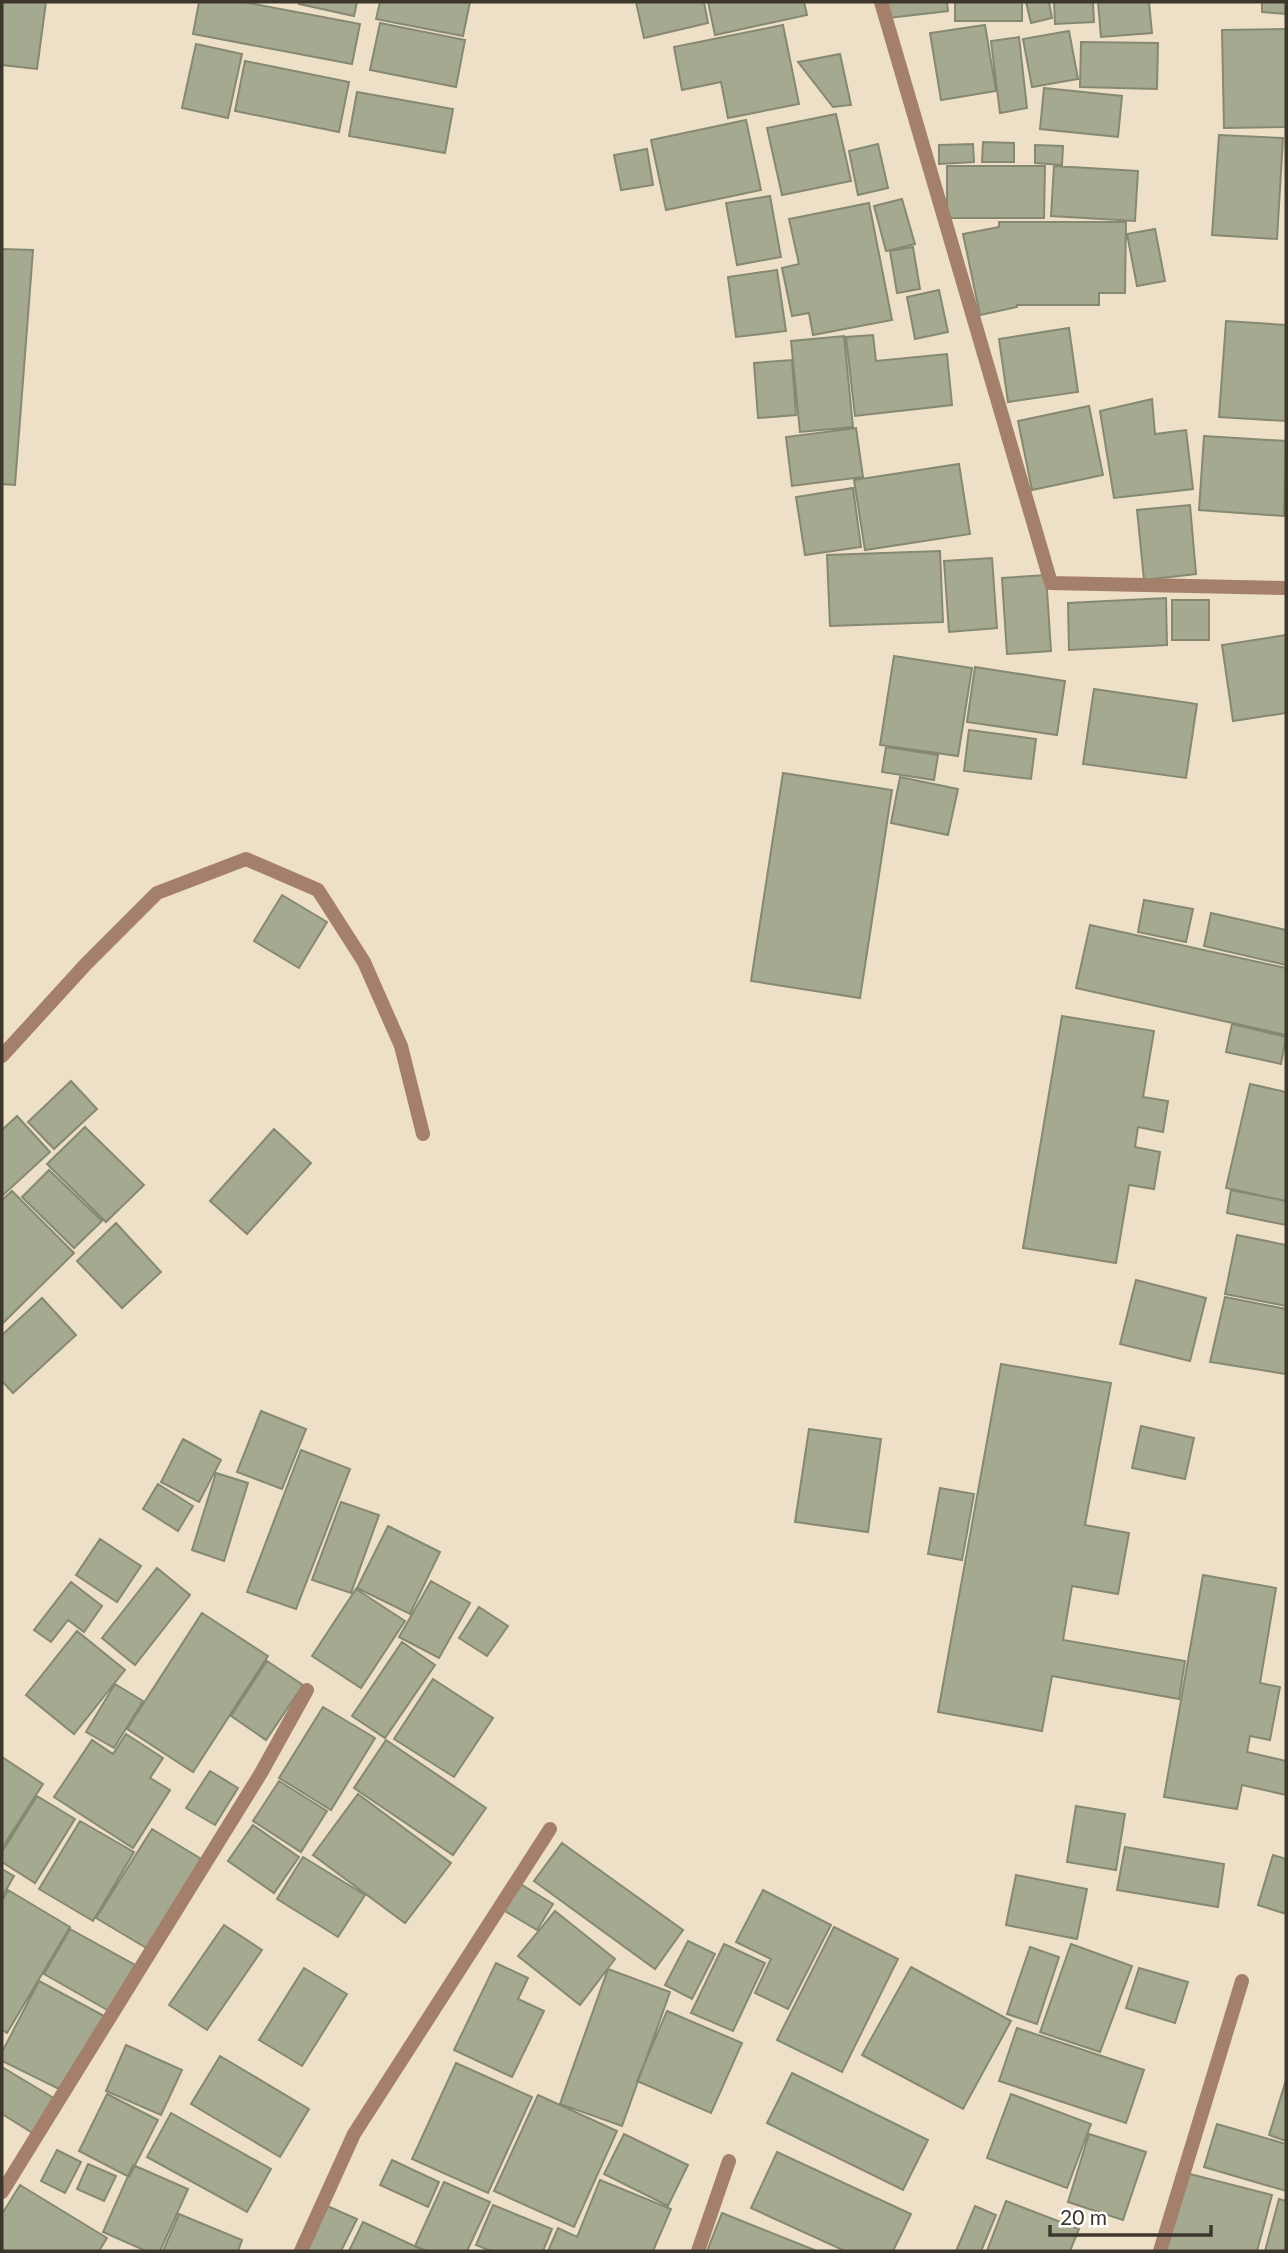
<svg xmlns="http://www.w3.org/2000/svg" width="1288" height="2253" font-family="Lato,sans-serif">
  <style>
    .building { fill: #a5a990; stroke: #868971; stroke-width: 2 }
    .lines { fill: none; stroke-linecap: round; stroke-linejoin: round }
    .minor { stroke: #a47f6c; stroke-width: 14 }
  </style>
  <rect width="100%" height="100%" fill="#eee0c7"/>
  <path class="building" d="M 2,2 L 46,2 L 37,69 L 2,65 Z
    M 199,2 L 244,2 L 360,24 L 352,64 L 193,34 Z
    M 300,2 L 357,2 L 354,16 L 299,4 Z
    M 380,2 L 470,2 L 463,36 L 376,19 Z
    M 636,2 L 704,2 L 708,23 L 644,38 Z
    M 708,2 L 804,2 L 807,15 L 715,35 Z
    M 887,2 L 947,2 L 948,11 L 889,18 Z
    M 955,2 L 1022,2 L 1022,21 L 955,21 Z
    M 1026,2 L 1049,2 L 1052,18 L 1031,23 Z
    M 1054,2 L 1093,2 L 1094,22 L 1055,24 Z
    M 1098,2 L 1149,2 L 1152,33 L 1101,37 Z
    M 1262,2 L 1286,2 L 1286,14 L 1262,12 Z
    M 380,23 L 465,40 L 456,87 L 370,70 Z
    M 783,25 L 799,104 L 728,118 L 721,82 L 682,90 L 674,47 Z
    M 985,25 L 996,91 L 941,100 L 930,33 Z
    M 1286,29 L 1286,127 L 1224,128 L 1222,30 Z
    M 1069,31 L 1078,79 L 1032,87 L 1023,39 Z
    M 1019,37 L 1027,108 L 1000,113 L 991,41 Z
    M 1081,42 L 1158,43 L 1157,89 L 1080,87 Z
    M 196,44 L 242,54 L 228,118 L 182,108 Z
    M 840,54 L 851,105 L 833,107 L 798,62 Z
    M 245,61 L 349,82 L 339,132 L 235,111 Z
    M 1044,88 L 1122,96 L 1118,137 L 1040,129 Z
    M 357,92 L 453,109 L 445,153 L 349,136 Z
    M 836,114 L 851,181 L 782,195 L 767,128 Z
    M 746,120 L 761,190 L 666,210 L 651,140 Z
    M 1219,135 L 1283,138 L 1277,239 L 1212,235 Z
    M 983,142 L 1014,143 L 1014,162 L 982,162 Z
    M 878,144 L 888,188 L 858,195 L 849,151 Z
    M 973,144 L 974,162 L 939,164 L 939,145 Z
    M 1035,145 L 1063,146 L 1062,165 L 1035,163 Z
    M 647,149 L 653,185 L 621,190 L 614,155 Z
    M 947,166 L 1045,166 L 1044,218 L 947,218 Z
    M 1054,166 L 1138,171 L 1135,221 L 1051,216 Z
    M 770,196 L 781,257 L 737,265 L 726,203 Z
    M 902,199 L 915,244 L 886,251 L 874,206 Z
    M 869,203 L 892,320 L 813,335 L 809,313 L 792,316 L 782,268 L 799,264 L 789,219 Z
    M 999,222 L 1126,222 L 1125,293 L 1099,293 L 1099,305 L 1017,305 L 1017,307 L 980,315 L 963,234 L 999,227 Z
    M 1155,229 L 1165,281 L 1137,286 L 1127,234 Z
    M 913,247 L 920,289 L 897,293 L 890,251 Z
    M 2,249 L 33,250 L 15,485 L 2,484 Z
    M 777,270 L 786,331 L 736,337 L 728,277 Z
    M 939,290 L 948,332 L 915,339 L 907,297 Z
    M 1226,321 L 1286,325 L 1286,421 L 1219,417 Z
    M 1069,328 L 1078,392 L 1008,402 L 999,339 Z
    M 873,335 L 876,361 L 947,354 L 952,405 L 855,416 L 846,337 Z
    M 844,336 L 853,427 L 800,432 L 791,341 Z
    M 792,360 L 796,415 L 758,418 L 754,363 Z
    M 1152,399 L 1155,434 L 1186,430 L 1193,489 L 1114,498 L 1100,411 Z
    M 1089,406 L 1103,475 L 1032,490 L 1018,421 Z
    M 856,428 L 863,477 L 792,486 L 786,437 Z
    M 1204,436 L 1286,441 L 1284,516 L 1199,510 Z
    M 959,464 L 970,534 L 865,550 L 854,480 Z
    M 853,488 L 861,547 L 805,555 L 796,497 Z
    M 1190,505 L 1196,574 L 1144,580 L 1137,510 Z
    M 940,551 L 943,622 L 830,626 L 827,555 Z
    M 992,558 L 997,628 L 949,632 L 944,561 Z
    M 1046,575 L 1051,651 L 1007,654 L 1002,578 Z
    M 1166,598 L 1167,645 L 1069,650 L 1068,603 Z
    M 1172,600 L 1209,600 L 1209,640 L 1172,640 Z
    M 1286,635 L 1286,713 L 1233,721 L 1222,645 Z
    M 894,656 L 972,668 L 958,756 L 880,745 Z
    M 975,667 L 1065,681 L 1057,735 L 967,722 Z
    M 1094,689 L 1197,704 L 1186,778 L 1083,764 Z
    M 969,730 L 1036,739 L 1031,779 L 964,771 Z
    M 886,747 L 938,755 L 934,780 L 882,772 Z
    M 783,773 L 892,790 L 860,998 L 751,981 Z
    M 900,777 L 958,789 L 948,835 L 891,823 Z
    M 282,895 L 327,922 L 299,968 L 254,941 Z
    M 1144,900 L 1193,909 L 1186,942 L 1138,932 Z
    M 1211,913 L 1286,930 L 1286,965 L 1204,946 Z
    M 1090,925 L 1286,968 L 1286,1035 L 1076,988 Z
    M 1062,1016 L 1154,1031 L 1143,1097 L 1168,1101 L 1163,1132 L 1138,1127 L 1135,1147 L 1160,1152 L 1154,1189 L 1129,1185 L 1116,1263 L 1023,1248 Z
    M 1232,1024 L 1286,1037 L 1281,1064 L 1226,1052 Z
    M 71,1081 L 97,1109 L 54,1149 L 28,1122 Z
    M 1250,1084 L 1286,1092 L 1286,1201 L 1226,1188 Z
    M 17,1116 L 50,1152 L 2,1196 L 2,1130 Z
    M 85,1127 L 144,1185 L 106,1222 L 47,1164 Z
    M 274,1129 L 311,1163 L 247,1234 L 210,1201 Z
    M 49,1170 L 102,1221 L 74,1248 L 22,1197 Z
    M 1231,1190 L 1286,1201 L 1286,1225 L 1227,1213 Z
    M 12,1191 L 74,1253 L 2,1324 L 2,1200 Z
    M 116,1223 L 161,1272 L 122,1308 L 77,1261 Z
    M 1237,1235 L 1286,1245 L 1286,1306 L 1225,1294 Z
    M 1136,1280 L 1206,1298 L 1190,1361 L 1120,1344 Z
    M 1225,1297 L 1286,1309 L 1286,1374 L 1210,1362 Z
    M 42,1298 L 76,1335 L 13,1393 L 2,1381 L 2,1335 Z
    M 1001,1364 L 1111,1383 L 1085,1525 L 1129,1533 L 1118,1594 L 1072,1586 L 1063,1640 L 1185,1661 L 1179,1699 L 1052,1676 L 1042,1731 L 938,1712 Z
    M 261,1411 L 306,1429 L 282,1489 L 237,1472 Z
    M 1141,1426 L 1194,1438 L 1185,1479 L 1132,1468 Z
    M 809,1429 L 881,1439 L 868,1532 L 795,1522 Z
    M 183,1439 L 221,1460 L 199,1502 L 161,1482 Z
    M 301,1450 L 350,1469 L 296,1609 L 247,1592 Z
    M 216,1473 L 248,1483 L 224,1561 L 192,1550 Z
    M 158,1484 L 193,1506 L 178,1531 L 143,1509 Z
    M 940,1488 L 974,1494 L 962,1560 L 928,1554 Z
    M 341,1502 L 379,1515 L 351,1593 L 312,1580 Z
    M 388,1526 L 440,1552 L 410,1614 L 357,1588 Z
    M 100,1539 L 141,1566 L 117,1602 L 76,1575 Z
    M 157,1568 L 190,1595 L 135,1665 L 102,1638 Z
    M 1203,1575 L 1276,1588 L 1260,1683 L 1280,1687 L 1270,1740 L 1250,1736 L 1247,1752 L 1286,1761 L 1286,1795 L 1242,1785 L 1237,1809 L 1164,1797 Z
    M 431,1581 L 470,1603 L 439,1658 L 399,1637 Z
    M 71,1582 L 102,1606 L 84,1632 L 68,1620 L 51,1642 L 34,1630 Z
    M 356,1589 L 405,1621 L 361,1688 L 312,1656 Z
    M 479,1607 L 508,1626 L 487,1656 L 459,1638 Z
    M 202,1613 L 268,1656 L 193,1772 L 127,1729 Z
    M 77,1631 L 125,1670 L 74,1734 L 26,1695 Z
    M 402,1642 L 435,1665 L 385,1738 L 352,1716 Z
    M 267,1661 L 303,1685 L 266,1740 L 231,1716 Z
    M 433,1679 L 493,1718 L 454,1777 L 394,1739 Z
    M 115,1684 L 143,1701 L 114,1748 L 86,1732 Z
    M 323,1707 L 375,1738 L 331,1810 L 279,1778 Z
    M 126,1734 L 163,1758 L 150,1778 L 170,1790 L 133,1848 L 54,1797 L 92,1740 L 113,1754 Z
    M 386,1740 L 486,1808 L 453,1855 L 354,1788 Z
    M 2,1757 L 43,1784 L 2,1848 Z
    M 210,1771 L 238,1788 L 215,1825 L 186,1808 Z
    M 279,1781 L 327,1811 L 301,1852 L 253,1821 Z
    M 358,1794 L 451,1863 L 405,1923 L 313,1855 Z
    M 37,1796 L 75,1819 L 35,1883 L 2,1862 L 2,1852 Z
    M 1076,1806 L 1125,1814 L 1116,1870 L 1067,1862 Z
    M 80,1821 L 134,1852 L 93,1921 L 39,1889 Z
    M 253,1825 L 299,1857 L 274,1893 L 228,1861 Z
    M 152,1829 L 203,1860 L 148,1949 L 96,1918 Z
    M 562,1843 L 683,1930 L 655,1969 L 534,1881 Z
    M 1125,1847 L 1224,1864 L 1218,1907 L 1117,1890 Z
    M 1273,1855 L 1286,1859 L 1286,1914 L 1258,1905 Z
    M 303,1857 L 365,1895 L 338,1937 L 277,1899 Z
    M 2,1869 L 14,1876 L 2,1897 Z
    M 1016,1875 L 1087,1889 L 1077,1939 L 1006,1925 Z
    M 519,1883 L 553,1904 L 537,1930 L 503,1910 Z
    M 8,1890 L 70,1927 L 7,2033 L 2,2030 L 2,1901 Z
    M 763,1890 L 831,1925 L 788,2009 L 755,1993 L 771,1959 L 736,1942 Z
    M 555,1911 L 615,1959 L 580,2005 L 518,1956 Z
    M 224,1925 L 262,1950 L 207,2030 L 169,2005 Z
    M 834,1927 L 898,1959 L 842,2072 L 777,2040 Z
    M 70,1929 L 135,1965 L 109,2011 L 44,1974 Z
    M 688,1941 L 715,1954 L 692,1999 L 665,1985 Z
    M 724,1944 L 765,1963 L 733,2031 L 691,2013 Z
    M 1071,1944 L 1132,1966 L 1100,2052 L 1040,2032 Z
    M 1030,1947 L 1059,1957 L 1037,2024 L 1007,2014 Z
    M 496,1963 L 528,1978 L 518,1999 L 544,2011 L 512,2077 L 454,2050 Z
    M 911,1967 L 1011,2021 L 963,2109 L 862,2055 Z
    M 304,1968 L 347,1994 L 302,2066 L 259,2040 Z
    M 1139,1968 L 1188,1982 L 1175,2023 L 1126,2008 Z
    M 608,1969 L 670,1992 L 622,2126 L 560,2104 Z
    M 39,1981 L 104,2016 L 61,2090 L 2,2061 L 2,2052 Z
    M 667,2011 L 742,2043 L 711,2113 L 637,2081 Z
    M 1017,2028 L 1144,2070 L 1126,2123 L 999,2081 Z
    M 126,2045 L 182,2070 L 161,2115 L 106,2091 Z
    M 220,2056 L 309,2109 L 280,2157 L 191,2104 Z
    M 456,2063 L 532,2097 L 488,2193 L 412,2159 Z
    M 2,2067 L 57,2100 L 36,2135 L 2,2114 Z
    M 792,2073 L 928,2140 L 903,2190 L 767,2123 Z
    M 1286,2080 L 1286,2141 L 1269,2135 Z
    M 107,2094 L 158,2120 L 129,2177 L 79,2151 Z
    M 1011,2094 L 1091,2124 L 1067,2188 L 987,2158 Z
    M 538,2095 L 617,2131 L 574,2227 L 494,2191 Z
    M 171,2113 L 271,2169 L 247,2212 L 147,2157 Z
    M 1217,2124 L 1286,2144 L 1286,2191 L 1204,2167 Z
    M 624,2134 L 688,2165 L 668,2206 L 604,2174 Z
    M 1089,2134 L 1146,2152 L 1123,2220 L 1068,2202 Z
    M 57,2150 L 81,2162 L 65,2193 L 41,2181 Z
    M 777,2152 L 911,2214 L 893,2251 L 845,2251 L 751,2208 Z
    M 392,2160 L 439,2182 L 428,2207 L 380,2185 Z
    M 88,2164 L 116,2176 L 104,2201 L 77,2189 Z
    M 133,2165 L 188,2189 L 160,2251 L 146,2251 L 103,2232 Z
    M 1186,2173 L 1272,2195 L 1257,2251 L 1165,2251 Z
    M 600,2180 L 671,2209 L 653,2251 L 548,2251 L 558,2228 L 577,2237 Z
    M 444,2182 L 490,2202 L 467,2251 L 427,2251 L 415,2246 Z
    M 20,2185 L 107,2238 L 99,2251 L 2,2251 L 2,2214 Z
    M 1279,2199 L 1286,2201 L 1286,2251 L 1265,2251 Z
    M 1006,2201 L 1079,2229 L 1070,2251 L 987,2251 Z
    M 325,2205 L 357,2219 L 341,2251 L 304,2251 Z
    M 493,2205 L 552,2229 L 543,2251 L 491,2251 L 476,2245 Z
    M 975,2206 L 996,2215 L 981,2251 L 956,2251 Z
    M 722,2213 L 817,2251 L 707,2251 Z
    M 179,2214 L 242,2240 L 238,2251 L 163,2251 Z
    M 363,2222 L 425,2251 L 349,2251 Z"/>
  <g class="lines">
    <path class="minor" d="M 881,2 L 1051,583 L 1286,588
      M 2,1056 L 86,964 L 157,893 L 246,859 L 318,890 L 364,962 L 401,1046 L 423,1134
      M 2,2192 L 261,1773 L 307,1690
      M 301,2251 L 354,2134 L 550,1829
      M 698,2251 L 729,2161
      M 1160,2251 L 1242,1981"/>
  </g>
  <rect width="1288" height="2253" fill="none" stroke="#3c362d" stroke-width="7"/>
  <path d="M1050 2225v10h161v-10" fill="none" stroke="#3c362d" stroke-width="3.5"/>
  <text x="1060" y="2225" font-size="21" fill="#3c362d" stroke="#ffffff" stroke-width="5" paint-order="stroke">20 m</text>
</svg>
